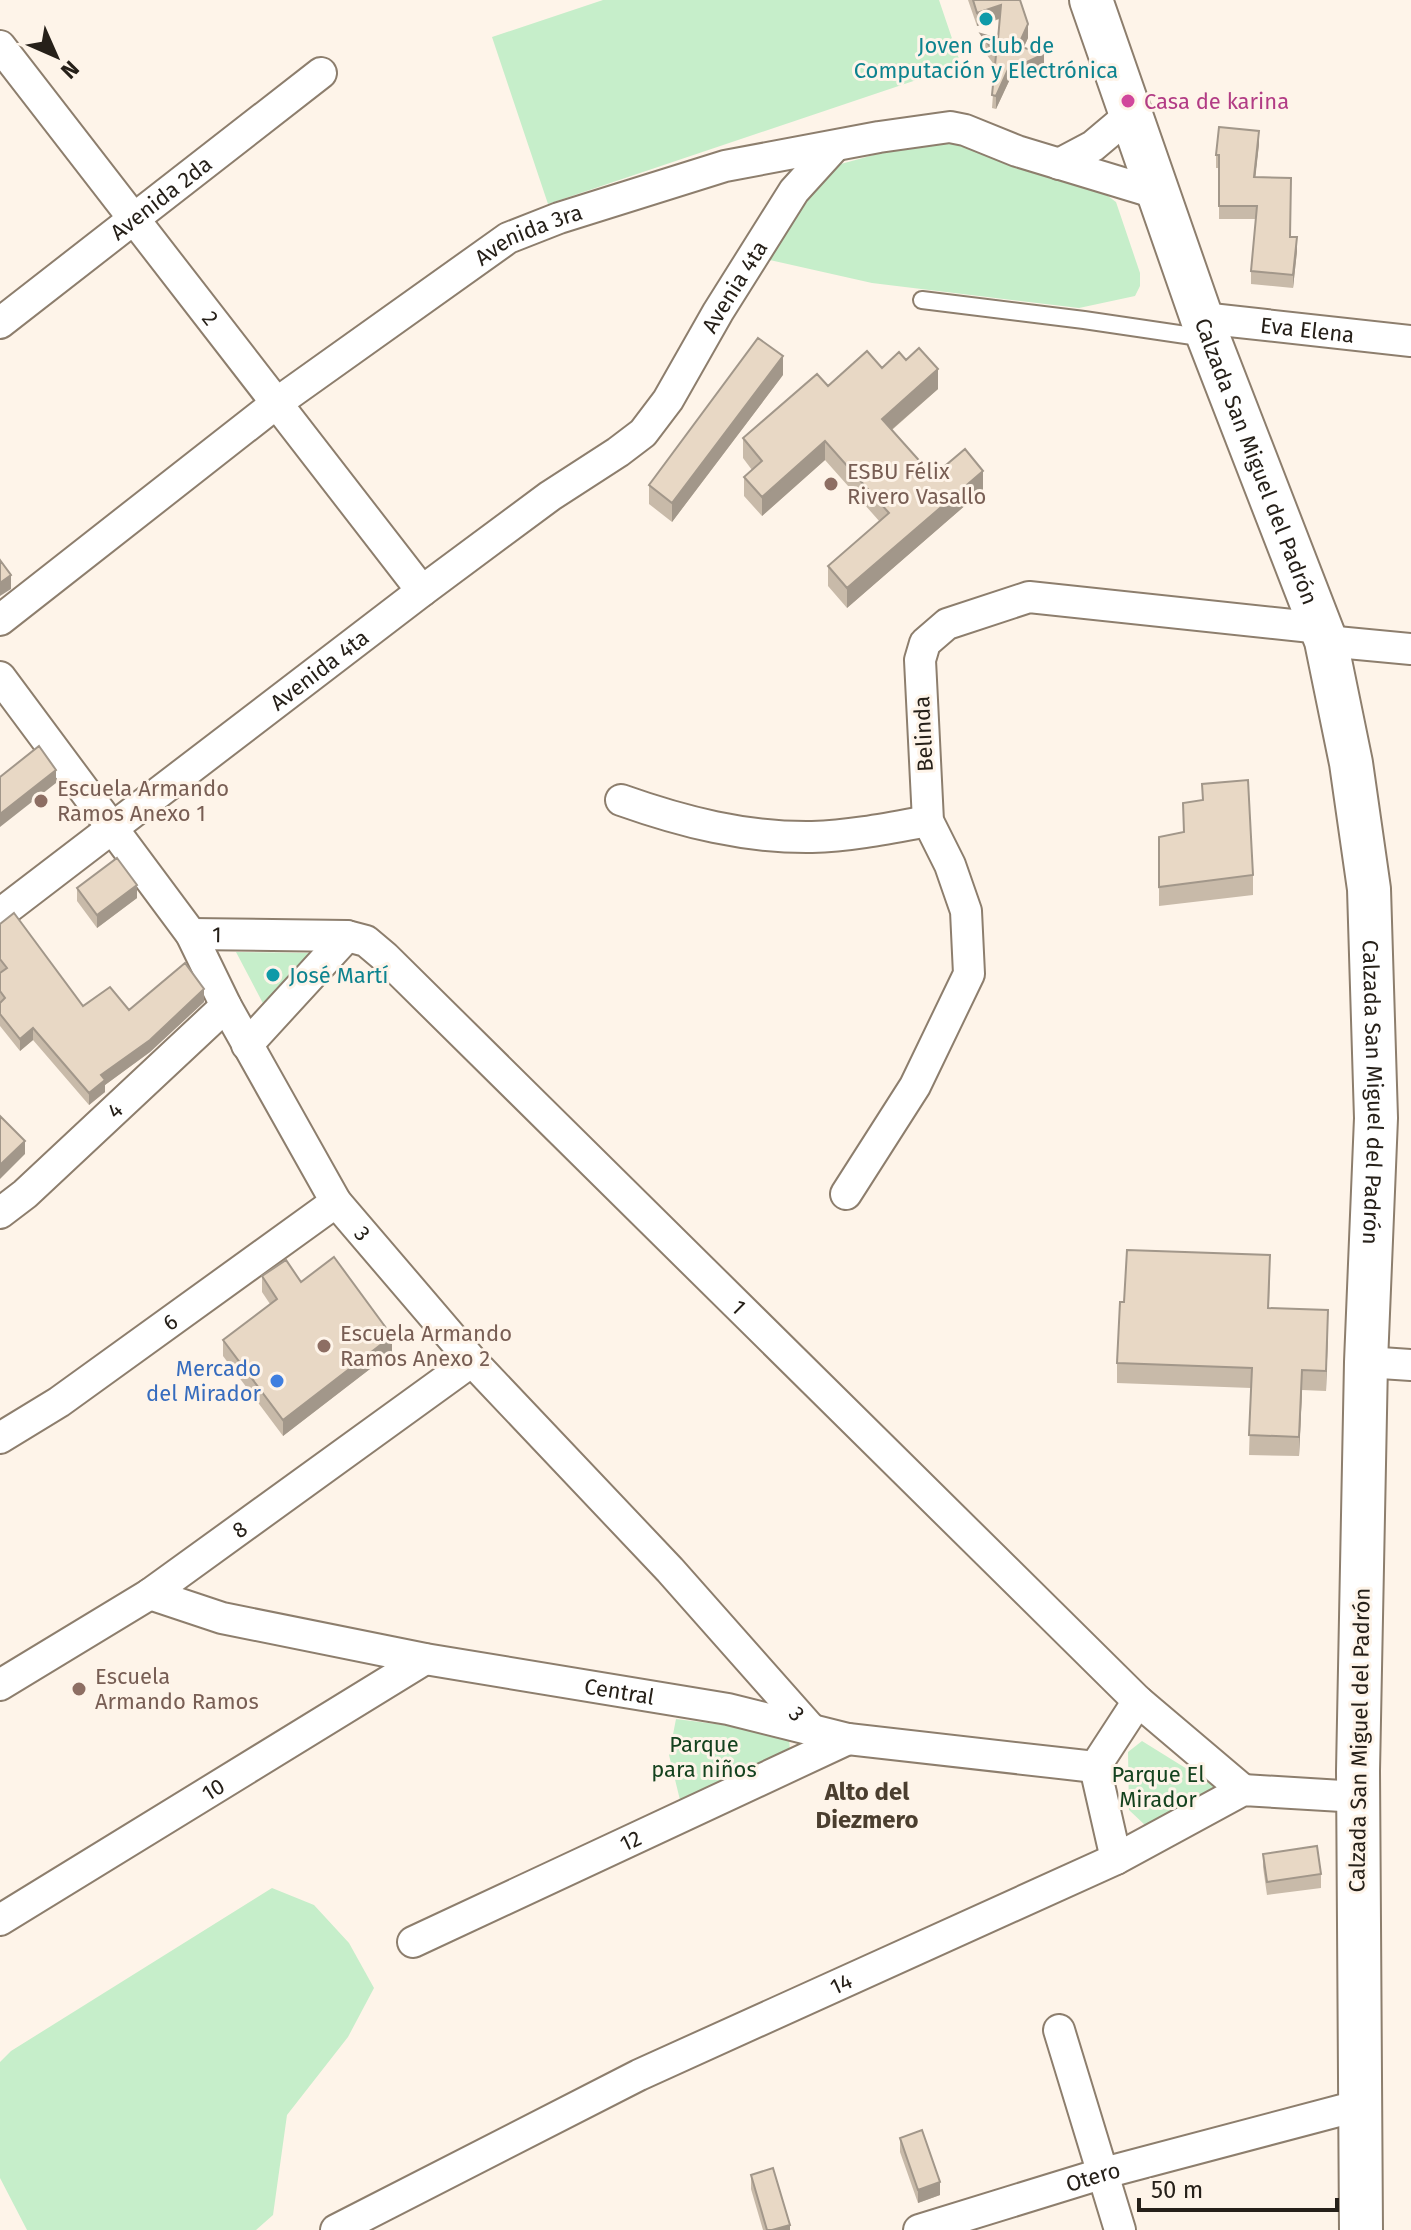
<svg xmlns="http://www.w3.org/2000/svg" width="1411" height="2230" font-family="'Fira Sans',sans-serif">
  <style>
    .green { fill: #c6eeca }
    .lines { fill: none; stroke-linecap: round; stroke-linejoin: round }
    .lane-casing { stroke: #8d7e6d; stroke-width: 20 }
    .street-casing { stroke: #8d7e6d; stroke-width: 34 }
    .secondary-casing { stroke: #8d7e6d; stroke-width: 46 }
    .lane { stroke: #fff; stroke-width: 16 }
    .street { stroke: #fff; stroke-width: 30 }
    .secondary { stroke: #fff; stroke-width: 42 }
    .wall { fill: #c8baa9 }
    .shaded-wall { fill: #a2978a }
    .building { fill: #e8d8c5; stroke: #a2978a; stroke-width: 2 }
    .culture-dot { fill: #0f9aa8; stroke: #fef4e9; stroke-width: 3 }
    .hotel-dot { fill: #d1479c; stroke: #fef4e9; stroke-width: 3 }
    .education-dot { fill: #8d6e63; stroke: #fef4e9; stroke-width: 3 }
    .shop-dot { fill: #3f7fe0; stroke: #fef4e9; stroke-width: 3 }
    .labels { text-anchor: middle; stroke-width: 6; stroke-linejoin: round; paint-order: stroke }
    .culture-label { font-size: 22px; fill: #0d838f; stroke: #fef4e9 }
    .hotel-label { font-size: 22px; fill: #b23c85; stroke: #fef4e9; text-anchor: start }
    .street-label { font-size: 22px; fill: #262019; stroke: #fef4e9 }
    .education-label { font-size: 22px; fill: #785e54; stroke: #fef4e9; text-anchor: start }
    .shop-label { font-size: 22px; fill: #366cbe; stroke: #fef4e9; text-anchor: end }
    .park-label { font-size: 22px; fill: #14421e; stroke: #fef4e9 }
    .neighbourhood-label { font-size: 24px; font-weight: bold; fill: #4b3e2f; stroke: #fef4e9 }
  </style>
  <rect width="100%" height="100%" fill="#fef4e9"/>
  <path class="green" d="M 603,0 L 939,0 L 961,65 L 548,204 L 492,37 Z
    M 950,134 L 1085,179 L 1116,202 L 1140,273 L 1140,286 L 1135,296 L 1079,308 L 872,283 L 761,258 L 819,170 Z
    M 236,952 L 318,953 L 267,1011 Z
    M 676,1719 L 789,1733 L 790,1756 L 681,1804 L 669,1755 Z
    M 1142,1741 L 1216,1787 L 1146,1826 L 1129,1810 L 1128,1752 Z
    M 272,1888 L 314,1905 L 349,1943 L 374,1988 L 348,2037 L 287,2115 L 273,2215 L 256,2230 L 27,2230 L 0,2178 L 0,2062 L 11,2051 Z"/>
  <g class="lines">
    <defs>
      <path id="lane" d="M 922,300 L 1084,320 L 1206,338"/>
      <g id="street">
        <path id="s1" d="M 0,46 L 422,591"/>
        <path d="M 1059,164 L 1093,146 L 1131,114"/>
        <path id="s2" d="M 1202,318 L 1411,341"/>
        <path id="s3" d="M 0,323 L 321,73"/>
        <path id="s4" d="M 0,620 L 278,402 L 508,238 L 559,218 L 725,166 L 879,137 L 950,127 L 965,130 L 1017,151 L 1159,194"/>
        <path d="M 1326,641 L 1411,649"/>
        <path id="s5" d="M 0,677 L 191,934 L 226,1006 L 336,1202 L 472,1361 L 670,1570 L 809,1727"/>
        <path d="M 621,800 C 683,822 746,838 812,837 C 851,836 890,828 928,821"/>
        <path id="s6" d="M 0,914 L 422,591 L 550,496 L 618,452 L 643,433 L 668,400 L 718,312 L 794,191 L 834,147"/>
        <path id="s7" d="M 191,934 L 347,936 L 366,941 L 385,957 L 1138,1701 L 1243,1790"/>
        <path d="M 247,1045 L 347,936"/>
        <path d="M 846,1194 L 915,1086 L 969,974 L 966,911 L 950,865 L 928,821 L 920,660 L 925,643 L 947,624 L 1029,597 L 1321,628"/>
        <path id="s8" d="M 0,1213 L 25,1194 L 226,1006"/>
        <path d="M 1366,1362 L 1411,1365"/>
        <path id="s9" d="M 0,1438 L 59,1402 L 336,1202"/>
        <path id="s10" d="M 150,1594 L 222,1618 L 425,1659 L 728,1709 L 848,1739 L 1095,1767"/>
        <path id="s11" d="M 0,1685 L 150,1594 L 472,1361"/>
        <path d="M 1116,1859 L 1095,1767 L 1138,1701"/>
        <path id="s12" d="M 0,1920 L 425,1659"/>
        <path id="s13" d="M 413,1942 L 848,1739"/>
        <path d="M 1059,2030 L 1120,2230"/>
        <path id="s14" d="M 336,2230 L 639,2075 L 1116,1859 L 1243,1790 L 1359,1797"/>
        <path id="s15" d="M 919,2230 L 1104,2173 L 1361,2105"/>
      </g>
      <g id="secondary">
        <path id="s16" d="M 1091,0 L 1209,339 L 1326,641 L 1351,763 L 1369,889 L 1376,1118 L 1366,1362 L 1358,1771 L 1361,2230"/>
      </g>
    </defs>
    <use href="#lane" class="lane-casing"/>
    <use href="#street" class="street-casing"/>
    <use href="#secondary" class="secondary-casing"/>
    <use href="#lane" class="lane"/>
    <use href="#street" class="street"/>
    <use href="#secondary" class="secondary"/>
  </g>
  <path class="wall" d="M 968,0 L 1020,0 L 1028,38 L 1024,47 L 1044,68 L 1016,81 L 1010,79 L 996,109 L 992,108 L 995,66 L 981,47 L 981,34 L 998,39 L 1000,19 L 977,26 Z
    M 1259,144 L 1255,177 L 1297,251 L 1293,288 L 1251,284 L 1251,271 L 1256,219 L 1219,219 L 1219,168 L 1216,168 L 1216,155 Z
    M 906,360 L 938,389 L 892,430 L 933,476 L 983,490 L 847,608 L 828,586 L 828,566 L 880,522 L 825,460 L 762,516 L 744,496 L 744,477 L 752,470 L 743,458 L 743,438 L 828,386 Z
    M 783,375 L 672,522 L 649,504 L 649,485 Z
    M 1183,803 L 1253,875 L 1253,895 L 1159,906 L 1159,837 L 1183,832 Z
    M 77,888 L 137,898 L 97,928 L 77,901 Z
    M 0,924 L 83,1006 L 129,1010 L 204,1002 L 150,1052 L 105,1085 L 105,1092 L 89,1105 L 33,1040 L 20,1051 L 0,1026 Z
    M 1270,1275 L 1269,1308 L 1328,1330 L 1326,1391 L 1302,1390 L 1299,1456 L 1249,1455 L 1251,1388 L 1117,1383 L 1117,1363 L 1124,1302 Z
    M 262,1276 L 301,1282 L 392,1352 L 283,1436 L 223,1356 L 223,1340 L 270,1304 L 262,1292 Z
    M 1263,1854 L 1321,1874 L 1321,1888 L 1267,1895 L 1263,1867 Z
    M 900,2138 L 940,2195 L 918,2203 L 900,2152 Z
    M 751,2175 L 790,2230 L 763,2230 L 751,2189 Z"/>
  <path class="shaded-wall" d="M 1001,5 L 1001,18 L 977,26 L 977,13 Z
    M 1028,24 L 1028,38 L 1018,59 L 1018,46 Z
    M 1044,54 L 1044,68 L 1016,81 L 1016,67 Z
    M 1010,65 L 1010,79 L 996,109 L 996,96 Z
    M 1259,131 L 1259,144 L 1254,190 L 1254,177 Z
    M 1297,237 L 1297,251 L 1293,288 L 1293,275 Z
    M 783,356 L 783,375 L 672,522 L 672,503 Z
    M 938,369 L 938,389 L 882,438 L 882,419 Z
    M 825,441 L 825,460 L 762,516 L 762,497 Z
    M 983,471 L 983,490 L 847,608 L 847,588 Z
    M 11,575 L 11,589 L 0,596 L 0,583 Z
    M 56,770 L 56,783 L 0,827 L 0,814 Z
    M 137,885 L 137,898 L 97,928 L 97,915 Z
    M 204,989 L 204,1002 L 150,1052 L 105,1085 L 105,1092 L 89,1105 L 89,1093 L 101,1075 Z
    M 33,1028 L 33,1040 L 20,1051 L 20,1039 Z
    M 25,1141 L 25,1154 L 0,1179 L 0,1165 Z
    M 1328,1310 L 1328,1330 L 1326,1391 L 1326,1371 Z
    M 392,1336 L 392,1352 L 283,1436 L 283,1420 Z
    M 1302,1370 L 1302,1390 L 1299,1456 L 1299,1437 Z
    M 940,2182 L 940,2195 L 918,2203 L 918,2190 Z
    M 790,2225 L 790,2230 L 772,2230 Z"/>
  <path class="building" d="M 973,0 L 1020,0 L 1028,24 L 1018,46 L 1044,54 L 1016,67 L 1010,65 L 996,96 L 992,95 L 996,55 L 981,34 L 998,39 L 1001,5 L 977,13 Z
    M 1219,127 L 1259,131 L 1254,177 L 1291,178 L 1290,237 L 1297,237 L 1293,275 L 1251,271 L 1257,206 L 1219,206 L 1219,155 L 1216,155 Z
    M 758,338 L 783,356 L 672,503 L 649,485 Z
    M 919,348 L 938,369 L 882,419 L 933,476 L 965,449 L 983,471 L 847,588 L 828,566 L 889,513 L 825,441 L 762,497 L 744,477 L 762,461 L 743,438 L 817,374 L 828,386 L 867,351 L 882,368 L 899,352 L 906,360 Z
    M 0,560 L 11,575 L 0,583 Z
    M 39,746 L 56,770 L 0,814 L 0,777 Z
    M 1248,780 L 1253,875 L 1159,887 L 1159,837 L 1184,832 L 1183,803 L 1203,800 L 1202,784 Z
    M 117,858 L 137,885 L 97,915 L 77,888 Z
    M 14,913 L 83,1006 L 110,987 L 129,1010 L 185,963 L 204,989 L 150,1040 L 101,1075 L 105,1080 L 89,1093 L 33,1028 L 20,1039 L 0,1014 L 0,1003 L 5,998 L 0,991 L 0,973 L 7,968 L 0,959 L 0,924 Z
    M 0,1116 L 25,1141 L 0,1165 Z
    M 1127,1250 L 1270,1255 L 1268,1308 L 1328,1310 L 1326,1371 L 1302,1370 L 1299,1437 L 1249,1435 L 1252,1368 L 1117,1363 L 1120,1302 L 1124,1302 Z
    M 334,1257 L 392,1336 L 283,1420 L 223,1340 L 277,1299 L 262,1276 L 286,1260 L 301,1282 Z
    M 1317,1846 L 1321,1874 L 1267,1882 L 1263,1854 Z
    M 922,2130 L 940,2182 L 918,2190 L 900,2138 Z
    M 773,2168 L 790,2225 L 772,2230 L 767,2230 L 751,2175 Z"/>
  <g class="culture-dot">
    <circle cx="986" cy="19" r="8"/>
    <circle cx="273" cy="975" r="8"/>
  </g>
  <circle class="hotel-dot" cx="1128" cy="101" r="8"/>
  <g class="education-dot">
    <circle cx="831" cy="484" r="8"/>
    <circle cx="41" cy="801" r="8"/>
    <circle cx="324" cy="1346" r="8"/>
    <circle cx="79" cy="1689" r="8"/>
  </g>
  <circle class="shop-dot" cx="277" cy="1381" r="8"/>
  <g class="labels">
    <g class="culture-label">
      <text x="986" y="53">Joven Club de<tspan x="986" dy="25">Computación y Electrónica</tspan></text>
      <text x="289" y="983" text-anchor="start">José Martí</text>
    </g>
    <g class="hotel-label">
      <text x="1144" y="109">Casa de karina</text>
    </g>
    <g class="street-label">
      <text dy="8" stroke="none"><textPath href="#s3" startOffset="204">Avenida 2da</textPath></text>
      <text dy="8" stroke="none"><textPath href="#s4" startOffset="656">Avenida 3ra</textPath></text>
      <text dy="8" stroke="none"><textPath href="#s6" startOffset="976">Avenia 4ta</textPath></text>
      <text dy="8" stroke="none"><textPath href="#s1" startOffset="344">2</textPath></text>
      <text dy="8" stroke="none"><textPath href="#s2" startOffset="106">Eva Elena</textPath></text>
      <text dy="8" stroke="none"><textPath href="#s16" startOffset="490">Calzada San Miguel del Padrón</textPath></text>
      <text dy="8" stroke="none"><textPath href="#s6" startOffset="402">Avenida 4ta</textPath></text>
      <text transform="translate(923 734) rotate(-93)" y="8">Belinda</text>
      <text dy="8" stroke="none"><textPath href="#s7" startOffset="26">1</textPath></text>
      <text dy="8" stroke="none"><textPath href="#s16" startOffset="1138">Calzada San Miguel del Padrón</textPath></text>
      <text dy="8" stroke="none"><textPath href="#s8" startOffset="154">4</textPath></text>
      <text dy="8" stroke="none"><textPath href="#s5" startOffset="666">3</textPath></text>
      <text dy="8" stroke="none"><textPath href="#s7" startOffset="698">1</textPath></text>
      <text dy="8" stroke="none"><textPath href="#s9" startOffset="206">6</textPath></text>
      <text dy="8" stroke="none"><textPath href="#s11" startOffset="286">8</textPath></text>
      <text dy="8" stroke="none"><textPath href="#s10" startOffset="480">Central</textPath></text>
      <text dy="8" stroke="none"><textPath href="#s5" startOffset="1314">3</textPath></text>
      <text transform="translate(1359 1740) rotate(-89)" y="8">Calzada San Miguel del Padrón</text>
      <text dy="8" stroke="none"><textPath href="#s12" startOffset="250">10</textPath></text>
      <text dy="8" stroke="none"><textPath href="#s13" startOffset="240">12</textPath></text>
      <text dy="8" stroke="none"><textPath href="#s14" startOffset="562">14</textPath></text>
      <text dy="8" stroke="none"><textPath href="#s15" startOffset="182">Otero</textPath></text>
    </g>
    <g class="education-label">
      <text x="847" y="479">ESBU Félix<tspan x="847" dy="25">Rivero Vasallo</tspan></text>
      <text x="57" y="796">Escuela Armando<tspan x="57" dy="25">Ramos Anexo 1</tspan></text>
      <text x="340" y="1341">Escuela Armando<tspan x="340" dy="25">Ramos Anexo 2</tspan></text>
      <text x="95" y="1684">Escuela<tspan x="95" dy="25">Armando Ramos</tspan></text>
    </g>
    <g class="shop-label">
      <text x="261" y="1376">Mercado<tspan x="261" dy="25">del Mirador</tspan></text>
    </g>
    <g class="park-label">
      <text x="704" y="1752">Parque<tspan x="704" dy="25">para niños</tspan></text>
      <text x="1158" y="1782">Parque El<tspan x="1158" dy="25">Mirador</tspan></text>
    </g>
    <g class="neighbourhood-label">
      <text x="867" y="1800">Alto del<tspan x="867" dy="28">Diezmero</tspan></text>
    </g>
  </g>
  <g transform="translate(56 56) rotate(135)" stroke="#fef4e9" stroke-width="6" paint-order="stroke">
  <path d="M0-6L14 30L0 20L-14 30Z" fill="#262019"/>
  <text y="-12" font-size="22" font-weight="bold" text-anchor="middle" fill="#262019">N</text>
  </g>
  <path d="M1139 2198v12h198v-12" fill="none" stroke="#262019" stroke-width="4"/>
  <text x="1151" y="2198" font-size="24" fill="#262019" stroke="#fef4e9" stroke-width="6" paint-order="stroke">50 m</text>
</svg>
